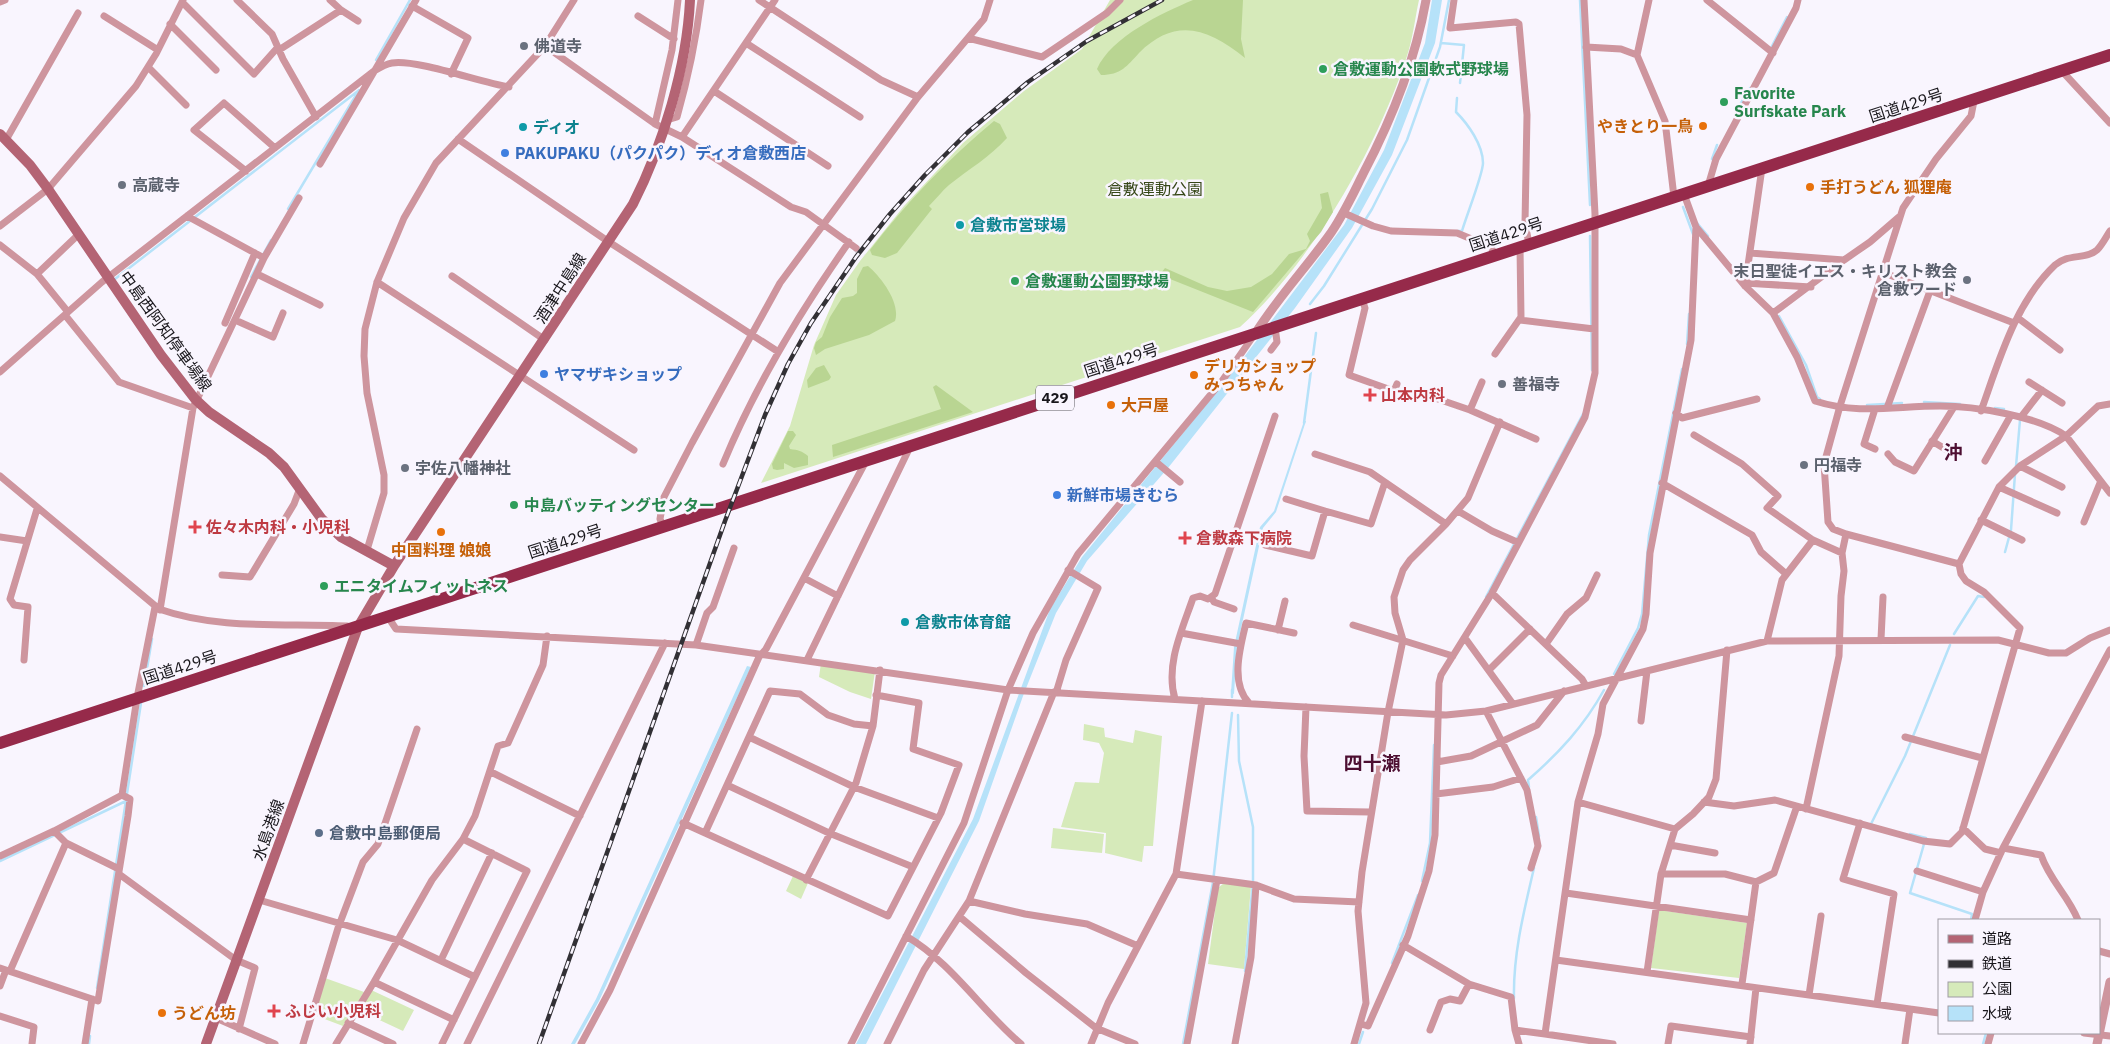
<svg xmlns="http://www.w3.org/2000/svg" width="2110" height="1044" font-family="'IBM Plex Sans','Noto Sans JP',sans-serif">
  <style>
    .green { fill: #d6eaba }
    .forest { fill: #b9d592 }
    .water { fill: #b6e2f9 }
    .lines { fill: none; stroke-linecap: round; stroke-linejoin: round }
    .stream { stroke: #b6e2f9; stroke-width: 2.5 }
    .minor-tunnel { stroke: #d7d4dc; stroke-width: 7; stroke-dasharray: 7 3.5; stroke-linecap: butt }
    .minor { stroke: #ce959e; stroke-width: 7 }
    .tertiary { stroke: #ce959e; stroke-width: 9 }
    .secondary { stroke: #b46474; stroke-width: 10 }
    .trunk { stroke: #962a4a; stroke-width: 12 }
    .rail-casing { stroke: #323035; stroke-width: 4.5 }
    .rail { stroke: #f9f5fe; stroke-width: 2.5; stroke-dasharray: 8; stroke-linecap: butt }
    .worship-dot { fill: #6b7280; stroke: #f9f5fe; stroke-width: 2 }
    .leisure-dot { fill: #2e9e5b; stroke: #f9f5fe; stroke-width: 2 }
    .food-dot { fill: #e8710a; stroke: #f9f5fe; stroke-width: 2 }
    .culture-dot { fill: #0f9aa8; stroke: #f9f5fe; stroke-width: 2 }
    .shop-dot { fill: #3f7fe0; stroke: #f9f5fe; stroke-width: 2 }
    .health-dot { fill: #e0444e; stroke: #f9f5fe; stroke-width: 2 }
    .service-dot { fill: #5c6f8a; stroke: #f9f5fe; stroke-width: 2 }
    .labels { text-anchor: middle; stroke-width: 5; stroke-linejoin: round; paint-order: stroke }
    .shield { fill: #f9f5fe; stroke: #5c5a60; stroke-width: 1 }
    .shield-label { font-size: 15px; font-weight: bold; fill: #19171c }
    .worship-label { font-size: 16px; font-weight: bold; fill: #5b616d; stroke: #f9f5fe; text-anchor: start }
    .leisure-label { font-size: 16px; font-weight: bold; fill: #27864d; stroke: #f9f5fe; text-anchor: start }
    .street-label { font-size: 16px; fill: #19171c; stroke: #f9f5fe }
    .food-label { font-size: 16px; font-weight: bold; fill: #c56008; stroke: #f9f5fe; text-anchor: start }
    .culture-label { font-size: 16px; font-weight: bold; fill: #0d838f; stroke: #f9f5fe; text-anchor: start }
    .shop-label { font-size: 16px; font-weight: bold; fill: #366cbe; stroke: #f9f5fe; text-anchor: start }
    .park-label { font-size: 16px; fill: #364718; stroke: #f9f5fe }
    .health-label { font-size: 16px; font-weight: bold; fill: #be3a42; stroke: #f9f5fe; text-anchor: start }
    .service-label { font-size: 16px; font-weight: bold; fill: #4e5e75; stroke: #f9f5fe; text-anchor: start }
    .quarter-label { font-size: 19px; font-weight: bold; fill: #4d0e31; stroke: #f9f5fe }
  </style>
  <rect width="100%" height="100%" fill="#f9f5fe"/>
  <path class="green" d="M 1110,0 L 1419,0 C 1415,18 1413,38 1407,56 C 1377,148 1312,262 1240,327 L 761,483 L 790,426 L 814,345 L 836,295 L 860,261 L 904,206 L 963,143 L 1024,91 L 1082,49 Z
    M 821,663 L 875,671 L 871,699 L 850,692 L 819,677 Z
    M 1084,724 L 1104,728 L 1105,737 L 1133,743 L 1135,730 L 1162,736 L 1153,846 L 1144,846 L 1142,862 L 1105,853 L 1106,833 L 1061,827 L 1075,782 L 1099,783 L 1104,753 L 1099,743 L 1083,740 Z
    M 1053,828 L 1104,834 L 1102,853 L 1051,848 Z
    M 793,876 L 808,883 L 801,899 L 786,891 Z
    M 1224,883 L 1251,886 L 1244,969 L 1208,964 L 1218,888 Z
    M 1659,910 L 1747,923 L 1739,978 L 1651,968 Z
    M 325,978 L 364,992 L 343,1026 L 314,1015 Z
    M 369,989 L 414,1010 L 403,1031 L 358,1010 Z"/>
  <path class="forest" d="M 1193,0 L 1243,0 L 1241,39 L 1245,58 C 1209,29 1176,16 1139,53 C 1127,66 1121,75 1101,75 L 1097,69 C 1111,37 1162,13 1193,0 Z
    M 994,121 L 1000,124 L 1007,138 C 990,157 969,169 949,185 C 942,191 936,199 929,206 L 932,209 L 897,253 L 885,258 L 872,255 L 870,250 C 906,203 949,158 994,121 Z
    M 1328,192 L 1333,212 L 1321,232 L 1253,312 L 1165,277 L 1162,272 L 1165,268 L 1208,287 L 1227,291 L 1251,287 L 1272,274 L 1289,254 L 1306,249 L 1310,241 L 1307,234 L 1322,208 L 1320,194 Z
    M 868,266 C 881,277 901,303 895,321 L 869,335 L 825,349 L 816,355 L 814,348 L 816,342 L 822,337 L 830,317 L 842,298 L 853,296 L 857,293 L 857,279 L 863,267 Z
    M 824,365 L 831,377 L 829,380 L 808,388 L 807,380 L 816,368 Z
    M 936,385 L 973,412 L 833,457 L 832,445 L 941,409 L 933,387 Z
    M 788,431 L 793,431 L 796,435 L 789,446 L 790,449 C 798,450 802,451 808,456 L 808,465 L 794,468 L 784,463 L 784,469 L 777,470 L 773,469 L 772,464 Z"/>
  <path class="water" d="M 1432,0 L 1442,0 L 1435,43 L 1392,155 L 1352,228 L 1295,308 L 1168,468 L 1087,561 L 1056,613 L 1023,696 L 979,821 L 866,1044 L 856,1044 L 973,819 L 1050,609 L 1082,557 L 1235,369 L 1344,225 L 1384,150 L 1425,43 Z
    M 1304,421 L 1306,421 L 1276,512 L 1263,528 L 1237,647 L 1234,694 L 1231,693 L 1234,647 L 1260,527 L 1274,511 Z
    M 747,666 L 751,667 L 599,1001 L 575,1044 L 571,1044 L 596,999 Z"/>
  <g class="lines">
    <path class="stream" d="M 1580,0 L 1590,205
      M 1441,43 L 1464,45 L 1460,83
      M 1770,50 L 1787,17
      M 376,60 L 410,0
      M 1457,98 L 1456,112 C 1468,124 1483,145 1483,163 C 1483,174 1466,217 1462,231 L 1458,231
      M 1738,108 L 1750,88
      M 1712,159 L 1717,145
      M 1683,207 L 1693,234
      M 288,209 L 359,90
      M 1697,223 L 1708,236
      M 1590,236 L 1592,370
      M 251,277 L 271,240
      M 115,279 L 358,91
      M 1310,304 L 1324,286 L 1372,209 L 1407,140 L 1440,47 L 1449,0
      M 1779,316 L 1806,365 L 1817,397 L 1820,399
      M 1687,344 L 1689,314
      M 1924,402 L 1960,404
      M 1867,405 L 1902,403
      M 1995,408 L 2004,409
      M 1304,423 L 1316,333
      M 2016,466 L 2020,420
      M 2005,552 L 2011,530 L 2015,474
      M 1486,597 L 1583,414
      M 1954,634 L 1978,596 L 1984,597
      M 1614,674 L 1638,628 L 1642,614 L 1649,535 L 1682,369
      M 144,686 L 152,639
      M 1232,697 L 1232,690
      M 1238,715 L 1239,761 L 1253,827 L 1253,881 L 1245,971
      M 1529,787 L 1528,780 C 1559,753 1584,726 1604,690
      M 1536,817 L 1539,836
      M 1871,824 L 1905,756 L 1950,645
      M 1910,834 L 1926,838
      M 1924,844 L 1910,893 L 1972,914 L 1971,920
      M 0,861 L 126,801
      M 1422,881 L 1430,843 L 1434,745
      M 1392,963 L 1418,895
      M 97,988 L 141,703
      M 1514,998 C 1513,954 1524,911 1534,868
      M 89,1044 L 90,1036
      M 1183,1044 L 1213,882 L 1232,713
      M 1359,1044 L 1363,1032
      M 1983,1044 L 1986,1033"/>
    <path class="minor-tunnel" d="M 856,248 L 863,256"/>
    <path class="minor" d="M 237,0 L 272,34 L 283,59 L 316,117
      M 759,0 L 881,80 L 918,97
      M 1454,0 L 1450,28 L 1516,22 L 1519,24 L 1527,115 L 1525,223 L 1529,244
      M 1707,0 L 1773,53
      M 0,2 L 5,0
      M 182,2 L 254,74 L 278,47
      M 412,6 L 468,38 L 451,74
      M 341,10 L 358,21
      M 104,16 L 158,50
      M 638,16 L 674,39
      M 170,24 L 216,70
      M 968,38 L 1042,57 L 1107,13 L 1120,0
      M 746,43 L 860,117
      M 545,46 L 655,124 L 682,137 L 791,207 L 806,212 L 856,248
      M 1586,47 L 1621,49 L 1637,55 L 1665,121 L 1674,197
      M 279,50 L 341,10 L 330,0
      M 1637,55 L 1649,0
      M 148,67 L 186,105
      M 2061,70 L 2110,123
      M 714,91 L 828,166
      M 667,120 L 677,117 C 688,78 696,40 701,0
      M 655,124 L 672,50 L 678,0
      M 682,137 L 775,0
      M 458,139 L 609,242 L 777,351
      M 6,140 L 78,13
      M 320,164 L 416,0
      M 246,171 L 194,130 L 224,103 L 275,148
      M 1708,186 L 1716,159 L 1796,8 L 1798,0
      M 1684,194 L 1696,227 L 1745,286 L 1773,313 L 1797,357 L 1815,401 C 1859,415 1895,406 1940,406 C 1974,406 2038,416 2066,436 L 2110,493
      M 1344,213 L 1373,226 L 1391,231 L 1457,233 L 1491,247 L 1495,255
      M 187,216 L 264,258
      M 0,226 L 48,189 L 136,86 L 156,54 L 183,0
      M 0,245 L 37,274 L 68,312
      M 1750,253 L 1844,260 L 1870,242 L 1899,217
      M 1882,272 L 2014,323
      M 37,274 L 79,234
      M 257,274 L 320,305
      M 452,276 L 545,340
      M 377,282 L 634,450
      M 1745,283 L 1811,287
      M 1745,286 L 1762,168
      M 1362,299 L 1365,308 L 1349,375 L 1394,391 L 1397,384
      M 1773,313 L 1844,260
      M 65,315 L 119,382 L 193,408 L 264,258 L 299,198
      M 2018,318 L 2060,350
      M 235,320 L 273,337 L 283,313
      M 1520,320 L 1594,329
      M 225,323 L 255,253
      M 1271,350 L 1277,342 L 1275,327
      M 1495,354 L 1521,317 L 1520,247
      M 0,372 L 102,282 L 374,71 C 379,68 386,64 392,63 C 416,59 479,82 509,87
      M 2029,382 L 2062,403
      M 1435,398 L 1470,410 L 1536,439
      M 1887,408 L 1930,291
      M 1875,409 L 1864,444 L 1875,449
      M 1470,410 L 1482,382
      M 1981,411 C 1999,361 2015,303 2055,265 C 2068,253 2086,260 2097,250 C 2102,245 2106,237 2110,231
      M 1676,413 L 1682,418 L 1757,399
      M 2021,417 L 2042,390
      M 1694,435 L 1742,464 L 1778,496 L 1767,508 L 1813,540 L 1842,553
      M 1932,441 L 1955,455
      M 1315,454 L 1370,472 L 1446,524
      M 1888,454 L 1895,462 L 1914,471 L 1954,407
      M 1985,461 L 2011,415
      M 1156,462 L 1180,482
      M 723,464 C 756,384 799,313 849,242
      M 2020,466 L 2062,487
      M 0,476 L 159,609 C 218,630 285,623 347,626
      M 1662,483 L 1752,535 L 1761,552 L 1785,573
      M 1999,487 L 2057,513
      M 1286,499 L 1325,511
      M 1458,511 L 1492,531 L 1517,542
      M 1981,520 L 2022,540
      M 2084,522 L 2100,483
      M 663,526 L 660,519 L 664,497 L 692,443 L 780,283 L 918,97 L 984,19 L 990,0
      M 0,537 L 27,541
      M 1265,545 L 1312,556 L 1325,511 L 1371,524 L 1385,482
      M 367,550 L 384,493 L 384,475 L 367,393 L 364,356 L 365,329 L 377,282 L 404,218 L 436,163 L 545,46 L 574,0
      M 1959,564 L 1846,534 L 1833,529 L 1828,522 L 1824,464 L 1840,406 L 1903,208 L 1936,159 L 1971,116 L 1974,101
      M 222,575 L 250,577 L 294,504 L 300,488
      M 804,578 L 838,596
      M 1492,593 L 1582,679 L 1586,686
      M 1211,597 L 1214,602 L 1234,609
      M 160,610 L 193,408
      M 388,617 L 396,629 L 696,645 L 1008,690 L 1446,715 L 1486,711 L 1767,641 L 1998,640 L 2049,653 L 2066,653 L 2090,638 L 2110,630
      M 1353,625 L 1453,656
      M 1278,630 L 1285,601
      M 1181,633 L 1241,644
      M 1465,638 L 1513,704
      M 1881,639 L 1883,597
      M 1767,641 L 1782,580 L 1813,540
      M 1546,644 L 1567,614 L 1586,598 L 1597,575
      M 696,645 L 707,613 L 713,607 L 734,548
      M 24,660 L 28,607 L 14,605 L 10,599 L 37,509
      M 807,660 L 910,447
      M 1489,670 L 1530,629
      M 1056,693 L 1066,660 L 1098,588 L 1068,570
      M 1175,699 C 1165,665 1182,630 1193,598 L 1200,596 L 1208,599 L 1215,594 L 1275,416
      M 1249,703 C 1230,683 1240,648 1246,623 L 1294,633
      M 1306,707 L 1304,756 L 1307,811 L 1370,812
      M 1486,711 L 1527,790 L 1538,846 L 1531,868
      M 1641,721 L 1647,671
      M 749,737 L 854,787 L 938,818
      M 1905,737 L 1982,758
      M 1437,762 L 1471,756 L 1537,725 L 1564,691
      M 491,772 L 580,816
      M 727,785 L 829,833 L 913,867
      M 1436,794 L 1493,787 L 1521,778
      M 122,795 L 137,698 L 155,607
      M 1578,802 L 1675,829
      M 1704,802 L 1734,806 L 1775,800 L 1923,841 L 1950,844 L 1962,832 L 2020,628 L 1984,592 L 1966,581 L 1961,574 L 1959,564 L 1999,487 L 2020,466 L 2066,436 L 2098,406 L 2110,404
      M 1806,809 L 1839,656 L 1841,596 L 1844,571 L 1842,553 L 1846,534
      M 683,823 L 888,916 L 941,813 L 959,765 L 913,749 L 919,703 L 876,695
      M 1860,823 L 1843,879 L 1894,894 L 1877,1004
      M 1963,828 L 1985,849 L 2001,853
      M 54,831 L 66,843 L 119,869
      M 705,833 L 770,691 L 800,694 L 828,715 L 854,724 L 873,726
      M 1670,845 L 1715,853
      M 2003,848 L 2041,855 C 2050,881 2068,895 2078,920
      M 0,856 L 54,831 L 122,795
      M 1917,871 L 1983,892
      M 119,874 L 236,960 L 255,968 L 239,1029
      M 1176,874 L 1256,885 L 1294,899 L 1359,902
      M 1661,874 L 1725,874 L 1756,882
      M 806,880 L 856,783 L 873,726 L 880,670
      M 1566,893 L 1751,920
      M 259,900 L 397,940 L 475,977
      M 969,901 L 1025,914 L 1087,924 L 1138,946
      M 960,917 L 1026,973 L 1096,1028 L 1135,1044
      M 1975,920 L 1983,892 L 2003,848 L 2110,650
      M 906,936 C 952,963 981,1010 1021,1044
      M 1403,945 L 1469,984 L 1511,997 L 1515,1030 L 1545,1034
      M 2099,951 L 2110,954
      M 441,960 L 492,853
      M 1556,960 L 1939,1013
      M 0,968 L 98,1001 L 128,816 L 130,799 L 122,795
      M 10,971 L 66,843
      M 1647,972 L 1661,874 L 1675,829 L 1693,814 L 1709,797 L 1716,779 L 1727,650
      M 374,982 L 454,1020
      M 1742,984 L 1756,882 L 1774,873 L 1797,806
      M 0,986 L 6,970
      M 1809,995 L 1821,916
      M 0,1016 L 34,1027 L 32,1044
      M 216,1018 L 275,1044
      M 348,1023 L 393,1044
      M 1361,1024 L 1368,1026 L 1408,936 L 1429,871 L 1435,835 L 1439,683 L 1441,675 L 1492,593 L 1585,417 L 1595,373 L 1595,214 L 1584,0
      M 1430,1030 L 1441,1002 L 1450,999 L 1460,1001 L 1469,984
      M 1515,1030 L 1519,1044
      M 2084,1033 L 2110,1036
      M 85,1044 L 92,999
      M 303,1044 L 338,928 L 363,862 L 378,844 L 417,729
      M 336,1044 L 374,982 L 432,880 L 463,839 L 475,816 L 498,746 L 508,743 L 543,665 L 547,636
      M 442,1044 L 527,871 L 463,839
      M 467,1044 L 665,643
      M 581,1044 L 610,990 L 759,657 L 766,649 L 866,461
      M 851,1044 L 964,823 L 1008,690 L 1033,633 L 1078,554 L 1222,381 L 1254,335
      M 887,1044 L 924,970 L 969,901 L 1054,692
      M 1091,1044 L 1108,1003 L 1176,874 L 1202,701
      M 1187,1044 L 1217,880
      M 1235,1044 L 1251,957 L 1256,885
      M 1354,1044 L 1366,1003 L 1358,911 L 1362,872 L 1388,712 L 1403,640 L 1395,613 L 1394,597 L 1403,570 L 1410,560 L 1446,524 L 1468,498 L 1500,422
      M 1613,1044 L 1545,1034 L 1578,802 L 1598,734 L 1603,704 L 1643,629 L 1646,614 L 1650,553 L 1691,340 L 1696,227
      M 1668,1044 L 1671,1026 L 1751,1037
      M 1750,1044 L 1756,988
      M 1905,1044 L 1910,1009
      M 1988,1044 L 1991,1033"/>
    <path class="tertiary" d="M 1255,334 C 1276,300 1304,270 1328,237 C 1342,218 1352,196 1363,174 C 1392,119 1415,62 1426,0
      M 2097,1044 L 2110,982"/>
    <path class="secondary" d="M 0,134 L 30,165 L 48,189 L 161,355 L 195,399 L 209,412 L 269,453 L 284,467 L 321,518 L 341,537 L 394,566
      M 206,1044 L 358,627 L 394,566 L 633,204 C 663,145 687,66 690,0"/>
    <path class="trunk" d="M 0,743 L 2110,55"/>
    <defs>
      <path id="rail" d="M 539,1044 L 725,521 L 765,415 L 788,364 L 811,323 L 856,257 L 890,214 L 925,175 L 968,132 L 1028,82 L 1087,41 L 1162,0"/>
    </defs>
    <use href="#rail" class="rail-casing"/>
    <use href="#rail" class="rail"/>
  </g>
  <g class="worship-dot">
    <circle cx="524" cy="46" r="5"/>
    <circle cx="122" cy="185" r="5"/>
    <circle cx="1967" cy="280" r="5"/>
    <circle cx="1502" cy="384" r="5"/>
    <circle cx="1804" cy="465" r="5"/>
    <circle cx="405" cy="468" r="5"/>
  </g>
  <g class="leisure-dot">
    <circle cx="1323" cy="69" r="5"/>
    <circle cx="1724" cy="102" r="5"/>
    <circle cx="1015" cy="281" r="5"/>
    <circle cx="514" cy="505" r="5"/>
    <circle cx="324" cy="586" r="5"/>
  </g>
  <g class="food-dot">
    <circle cx="1703" cy="126" r="5"/>
    <circle cx="1810" cy="187" r="5"/>
    <circle cx="1194" cy="375" r="5"/>
    <circle cx="1111" cy="405" r="5"/>
    <circle cx="441" cy="532" r="5"/>
    <circle cx="162" cy="1013" r="5"/>
  </g>
  <g class="culture-dot">
    <circle cx="523" cy="127" r="5"/>
    <circle cx="960" cy="225" r="5"/>
    <circle cx="905" cy="622" r="5"/>
  </g>
  <g class="shop-dot">
    <circle cx="505" cy="153" r="5"/>
    <circle cx="544" cy="374" r="5"/>
    <circle cx="1057" cy="495" r="5"/>
  </g>
  <g class="health-dot">
    <path d="M1367.5 387.5h5v5h5v5h-5v5h-5v-5h-5v-5h5z"/>
    <path d="M192.5 519.5h5v5h5v5h-5v5h-5v-5h-5v-5h5z"/>
    <path d="M1182.5 530.5h5v5h5v5h-5v5h-5v-5h-5v-5h5z"/>
    <path d="M271.5 1003.5h5v5h5v5h-5v5h-5v-5h-5v-5h5z"/>
  </g>
  <circle class="service-dot" cx="319" cy="833" r="5"/>
  <g class="labels">
    <rect class="shield" x="1036" y="385.5" width="38" height="25" rx="4"/>
    <g class="shield-label">
      <text x="1055" y="403">429</text>
    </g>
    <g class="worship-label">
      <text x="534" y="52">佛道寺</text>
      <text x="132" y="191">高蔵寺</text>
      <text x="1957" y="277" text-anchor="end">末日聖徒イエス・キリスト教会<tspan x="1957" dy="18">倉敷ワード</tspan></text>
      <text x="1512" y="390">善福寺</text>
      <text x="1814" y="471">円福寺</text>
      <text x="415" y="474">宇佐八幡神社</text>
    </g>
    <g class="leisure-label">
      <text x="1333" y="75">倉敷運動公園軟式野球場</text>
      <text x="1734" y="99">Favorite<tspan x="1734" dy="18">Surfskate Park</tspan></text>
      <text x="1025" y="287">倉敷運動公園野球場</text>
      <text x="524" y="511">中島バッティングセンター</text>
      <text x="334" y="592">エニタイムフィットネス</text>
    </g>
    <g class="street-label">
      <text transform="translate(1906 105) rotate(-18)" y="6">国道429号</text>
      <text transform="translate(1506 234) rotate(-18)" y="6">国道429号</text>
      <text transform="translate(560 288) rotate(-57)" y="6">酒津中島線</text>
      <text transform="translate(166 331) rotate(54)" y="6">中島西阿知停車場線</text>
      <text transform="translate(1121 360) rotate(-18)" y="6">国道429号</text>
      <text transform="translate(565 541) rotate(-18)" y="6">国道429号</text>
      <text transform="translate(180 667) rotate(-18)" y="6">国道429号</text>
      <text transform="translate(268 830) rotate(-70)" y="6">水島港線</text>
    </g>
    <g class="food-label">
      <text x="1693" y="132" text-anchor="end">やきとり一鳥</text>
      <text x="1820" y="193">手打うどん 狐狸庵</text>
      <text x="1204" y="372">デリカショップ<tspan x="1204" dy="18">みっちゃん</tspan></text>
      <text x="1121" y="411">大戸屋</text>
      <text x="441" y="556" text-anchor="middle">中国料理 娘娘</text>
      <text x="172" y="1019">うどん坊</text>
    </g>
    <g class="culture-label">
      <text x="533" y="133">ディオ</text>
      <text x="970" y="231">倉敷市営球場</text>
      <text x="915" y="628">倉敷市体育館</text>
    </g>
    <g class="shop-label">
      <text x="515" y="159">PAKUPAKU（パクパク）ディオ倉敷西店</text>
      <text x="554" y="380">ヤマザキショップ</text>
      <text x="1067" y="501">新鮮市場きむら</text>
    </g>
    <g class="park-label">
      <text x="1155" y="195">倉敷運動公園</text>
    </g>
    <g class="health-label">
      <text x="1381" y="401">山本内科</text>
      <text x="206" y="533">佐々木内科・小児科</text>
      <text x="1196" y="544">倉敷森下病院</text>
      <text x="285" y="1017">ふじい小児科</text>
    </g>
    <g class="service-label">
      <text x="329" y="839">倉敷中島郵便局</text>
    </g>
    <g class="quarter-label">
      <text x="1953" y="459">沖</text>
      <text x="1372" y="770">四十瀬</text>
    </g>
  </g>
  <rect x="1938" y="919" width="162" height="115" fill="#f9f5fe" stroke="#9f9ca4"/>
  <rect x="1948" y="935" width="25" height="8" fill="#b46474" stroke="#9f9ca4"/>
  <text x="1982" y="944" font-size="15" fill="#19171c">道路</text>
  <rect x="1948" y="960" width="25" height="8" fill="#323035" stroke="#9f9ca4"/>
  <text x="1982" y="969" font-size="15" fill="#19171c">鉄道</text>
  <rect x="1948" y="982" width="25" height="15" fill="#d6eaba" stroke="#9f9ca4"/>
  <text x="1982" y="994" font-size="15" fill="#19171c">公園</text>
  <rect x="1948" y="1006" width="25" height="15" fill="#b6e2f9" stroke="#9f9ca4"/>
  <text x="1982" y="1019" font-size="15" fill="#19171c">水域</text>
</svg>
